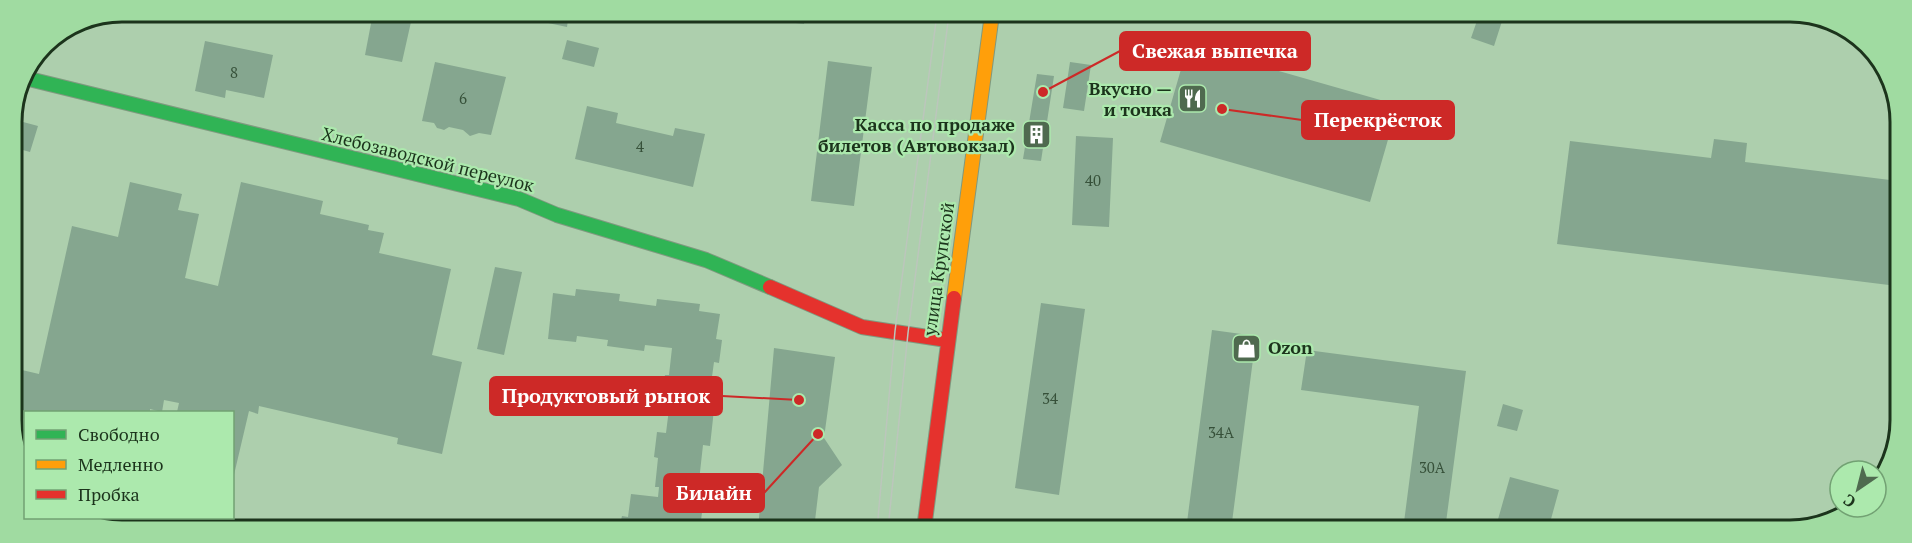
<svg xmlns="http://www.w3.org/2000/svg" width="1912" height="543" font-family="'PT Serif',serif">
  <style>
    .building { fill: #85a68f }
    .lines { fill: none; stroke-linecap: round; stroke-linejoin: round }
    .fast-casing { stroke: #7f997f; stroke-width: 16 }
    .slow-casing { stroke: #7f997f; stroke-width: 16 }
    .jam-casing { stroke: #7f997f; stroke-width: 16 }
    .fast { stroke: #30b455; stroke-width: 14 }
    .slow { stroke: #ff9f0a; stroke-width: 14 }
    .jam { stroke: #e5322d; stroke-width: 14 }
    .tram { stroke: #bcc6bc; stroke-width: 1.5 }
    .labels { text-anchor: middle; stroke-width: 4.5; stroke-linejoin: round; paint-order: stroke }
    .number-label { font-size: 15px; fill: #365039 }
    .poi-label { font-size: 18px; font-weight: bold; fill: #1c341c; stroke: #ace9ad; text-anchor: end }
    .street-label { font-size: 18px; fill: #1c341c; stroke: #ace9ad }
    .rim { fill: none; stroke: #1c341c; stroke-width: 3 }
    .leader { fill: none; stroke: #cd2927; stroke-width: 2 }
    .callout-dot { fill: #cd2927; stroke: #ace9ad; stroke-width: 2 }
    .callout { fill: #cd2927; stroke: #cd2927; stroke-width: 2 }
    .callout-label { font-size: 20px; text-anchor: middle; font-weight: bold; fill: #fff }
  </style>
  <rect width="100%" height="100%" fill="#adcfad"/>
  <path class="building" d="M 373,13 L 413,13 L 402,62 L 365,55 Z
    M 501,13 L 569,13 L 567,27 Z
    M 780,13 L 806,13 L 804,24 L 779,21 Z
    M 1354,15 L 1412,15 L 1411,23 Z
    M 1479,15 L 1504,15 L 1494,46 L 1471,38 Z
    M 567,40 L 599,48 L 594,67 L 562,59 Z
    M 205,41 L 273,55 L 264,98 L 226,90 L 225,98 L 195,91 Z
    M 1188,45 L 1398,105 L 1370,202 L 1160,142 Z
    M 828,61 L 872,67 L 854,206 L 811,201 Z
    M 435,62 L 506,77 L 491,135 L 479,133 L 470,136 L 463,130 L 449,127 L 444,130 L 441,129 L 437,128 L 434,123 L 422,121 Z
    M 1070,62 L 1091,65 L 1084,111 L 1063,108 Z
    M 1037,74 L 1054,76 L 1041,161 L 1023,159 Z
    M 587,106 L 618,113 L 616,123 L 673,136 L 675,128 L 705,134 L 693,187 L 575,159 Z
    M 12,119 L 38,126 L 30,152 L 12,147 Z
    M 1076,136 L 1113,138 L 1109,227 L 1072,225 Z
    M 1714,139 L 1747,143 L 1745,162 L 1898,181 L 1897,286 L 1557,244 L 1570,141 L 1711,158 Z
    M 130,182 L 182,194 L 178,210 L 199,214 L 185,278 L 218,286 L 241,182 L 323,201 L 320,214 L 369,225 L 368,230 L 384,233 L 379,253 L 451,269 L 432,355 L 462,362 L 442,454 L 397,444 L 398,438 L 259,406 L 258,414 L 249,411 L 233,479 L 232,412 L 177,412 L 179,403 L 164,400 L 162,412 L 150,409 L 150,412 L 26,412 L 26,419 L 14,416 L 14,404 L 22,370 L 39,374 L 72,226 L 118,237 Z
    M 495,267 L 522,272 L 504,355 L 477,349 Z
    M 576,289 L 620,294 L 619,301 L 656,306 L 657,299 L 700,304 L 699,311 L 720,314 L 716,339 L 722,340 L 719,363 L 714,362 L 709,399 L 715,400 L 710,446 L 703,445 L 699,481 L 706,482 L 700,528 L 619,528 L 622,516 L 628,517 L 631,494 L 658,497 L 659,487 L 655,487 L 658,458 L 654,457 L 657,432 L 666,433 L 670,401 L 661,400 L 665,375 L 669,375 L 672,348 L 645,345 L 644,351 L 607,346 L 608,340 L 577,336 L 576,342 L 548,339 L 553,293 L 575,296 Z
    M 1041,303 L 1085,309 L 1059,495 L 1015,488 Z
    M 1212,330 L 1256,336 L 1231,530 L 1186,530 Z
    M 774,348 L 835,357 L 824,438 L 842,465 L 819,487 L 814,529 L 758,529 Z
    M 1307,350 L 1466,371 L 1445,530 L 1403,530 L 1419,406 L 1301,390 Z
    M 1503,404 L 1523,410 L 1517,431 L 1497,426 Z
    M 1510,477 L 1559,490 L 1548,530 L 1495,530 Z"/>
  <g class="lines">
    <defs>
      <path id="fast" d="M 29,79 L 519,199 L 557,215 L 706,260 L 770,287"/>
      <path id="slow" d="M 954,298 L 992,14"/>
      <path id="jam" d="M 770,287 L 862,327 L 947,340
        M 924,529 L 954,298"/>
    </defs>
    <use href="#fast" class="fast-casing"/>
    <use href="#slow" class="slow-casing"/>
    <use href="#jam" class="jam-casing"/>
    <use href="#fast" class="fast"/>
    <use href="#slow" class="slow"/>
    <use href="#jam" class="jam"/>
    <path class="tram" d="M 877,529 L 895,331 L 937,14
      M 888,529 L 908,333 L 949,14"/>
  </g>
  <defs>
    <symbol id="restaurant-square" viewBox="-11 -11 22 22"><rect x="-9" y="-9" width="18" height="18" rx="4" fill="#4f6a4f" stroke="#ace9ad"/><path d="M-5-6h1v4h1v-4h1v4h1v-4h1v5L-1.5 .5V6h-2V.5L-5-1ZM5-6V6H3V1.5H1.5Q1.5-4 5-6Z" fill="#fff"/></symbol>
    <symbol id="building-square" viewBox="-11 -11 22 22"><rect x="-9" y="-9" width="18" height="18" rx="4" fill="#4f6a4f" stroke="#ace9ad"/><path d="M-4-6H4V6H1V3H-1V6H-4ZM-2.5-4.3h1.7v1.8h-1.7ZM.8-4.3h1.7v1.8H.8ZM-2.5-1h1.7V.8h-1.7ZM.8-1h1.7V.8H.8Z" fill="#fff"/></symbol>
    <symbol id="shop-square" viewBox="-11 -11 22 22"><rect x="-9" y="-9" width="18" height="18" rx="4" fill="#4f6a4f" stroke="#ace9ad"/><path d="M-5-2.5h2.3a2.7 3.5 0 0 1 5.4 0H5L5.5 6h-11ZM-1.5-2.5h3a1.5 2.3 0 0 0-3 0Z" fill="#fff"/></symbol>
  </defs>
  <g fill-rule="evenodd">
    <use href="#restaurant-square" x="1176" y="82" width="33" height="33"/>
    <use href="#building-square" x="1020" y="118" width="33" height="33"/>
    <use href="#shop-square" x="1230" y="332" width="33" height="33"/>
  </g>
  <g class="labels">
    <g class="number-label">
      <text x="234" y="78">8</text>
      <text x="463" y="104">6</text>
      <text x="640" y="152">4</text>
      <text x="1093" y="186">40</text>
      <text x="1050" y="404">34</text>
      <text x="1221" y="438">34А</text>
      <text x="1432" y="473">30А</text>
    </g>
    <g class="poi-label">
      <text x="1172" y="95">Вкусно —<tspan x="1172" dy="21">и точка</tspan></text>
      <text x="1015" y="131">Касса по продаже<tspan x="1015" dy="21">билетов (Автовокзал)</tspan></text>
      <text x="1268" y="354" text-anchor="start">Ozon</text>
    </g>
    <g class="street-label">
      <text transform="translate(428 160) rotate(14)" y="6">Хлебозаводской переулок</text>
      <text transform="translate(939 269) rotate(-82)" y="6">улица Крупской</text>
    </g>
  </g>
  <path d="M0 0H1912V543H0ZM122 22H1790A100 100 0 0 1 1890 122V420A100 100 0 0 1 1790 520H122A100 100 0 0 1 22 420V122A100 100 0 0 1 122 22Z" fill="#a0dba1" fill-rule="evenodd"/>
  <path class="rim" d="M122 22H1790A100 100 0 0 1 1890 122V420A100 100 0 0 1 1790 520H122A100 100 0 0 1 22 420V122A100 100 0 0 1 122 22Z"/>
  <path class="leader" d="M1043 92L1120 51M1222 109L1302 120M799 400L722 396M818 434L764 493"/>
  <g class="callout-dot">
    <circle cx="1043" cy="92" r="6"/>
    <circle cx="1222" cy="109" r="6"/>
    <circle cx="799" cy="400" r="6"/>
    <circle cx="818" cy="434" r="6"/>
  </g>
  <g class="callout">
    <rect x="1120" y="32" width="190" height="38" rx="6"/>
    <rect x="1302" y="101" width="152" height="38" rx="6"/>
    <rect x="490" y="377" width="232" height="38" rx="6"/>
    <rect x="664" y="474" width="100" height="38" rx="6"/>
  </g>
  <g class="callout-label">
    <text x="1215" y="58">Свежая выпечка</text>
    <text x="1378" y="127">Перекрёсток</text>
    <text x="606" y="403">Продуктовый рынок</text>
    <text x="714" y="500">Билайн</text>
  </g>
  <rect x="24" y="411" width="210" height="108" fill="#ace9ad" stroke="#72a173" stroke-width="1.5"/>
  <rect x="36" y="430" width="30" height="9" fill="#30b455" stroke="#72a173" stroke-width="1.5"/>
  <text x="78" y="441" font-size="18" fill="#1c341c">Свободно</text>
  <rect x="36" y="460" width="30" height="9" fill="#ff9f0a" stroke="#72a173" stroke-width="1.5"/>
  <text x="78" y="471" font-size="18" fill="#1c341c">Медленно</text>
  <rect x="36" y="490" width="30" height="9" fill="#e5322d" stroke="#72a173" stroke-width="1.5"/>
  <text x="78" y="501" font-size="18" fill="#1c341c">Пробка</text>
  <g transform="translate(1858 489) rotate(215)"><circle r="28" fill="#ace9ad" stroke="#72a173" stroke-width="1.5"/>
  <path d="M0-4.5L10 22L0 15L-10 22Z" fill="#4f6a4f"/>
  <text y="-9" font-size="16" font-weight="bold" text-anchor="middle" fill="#1c341c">С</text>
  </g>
</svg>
